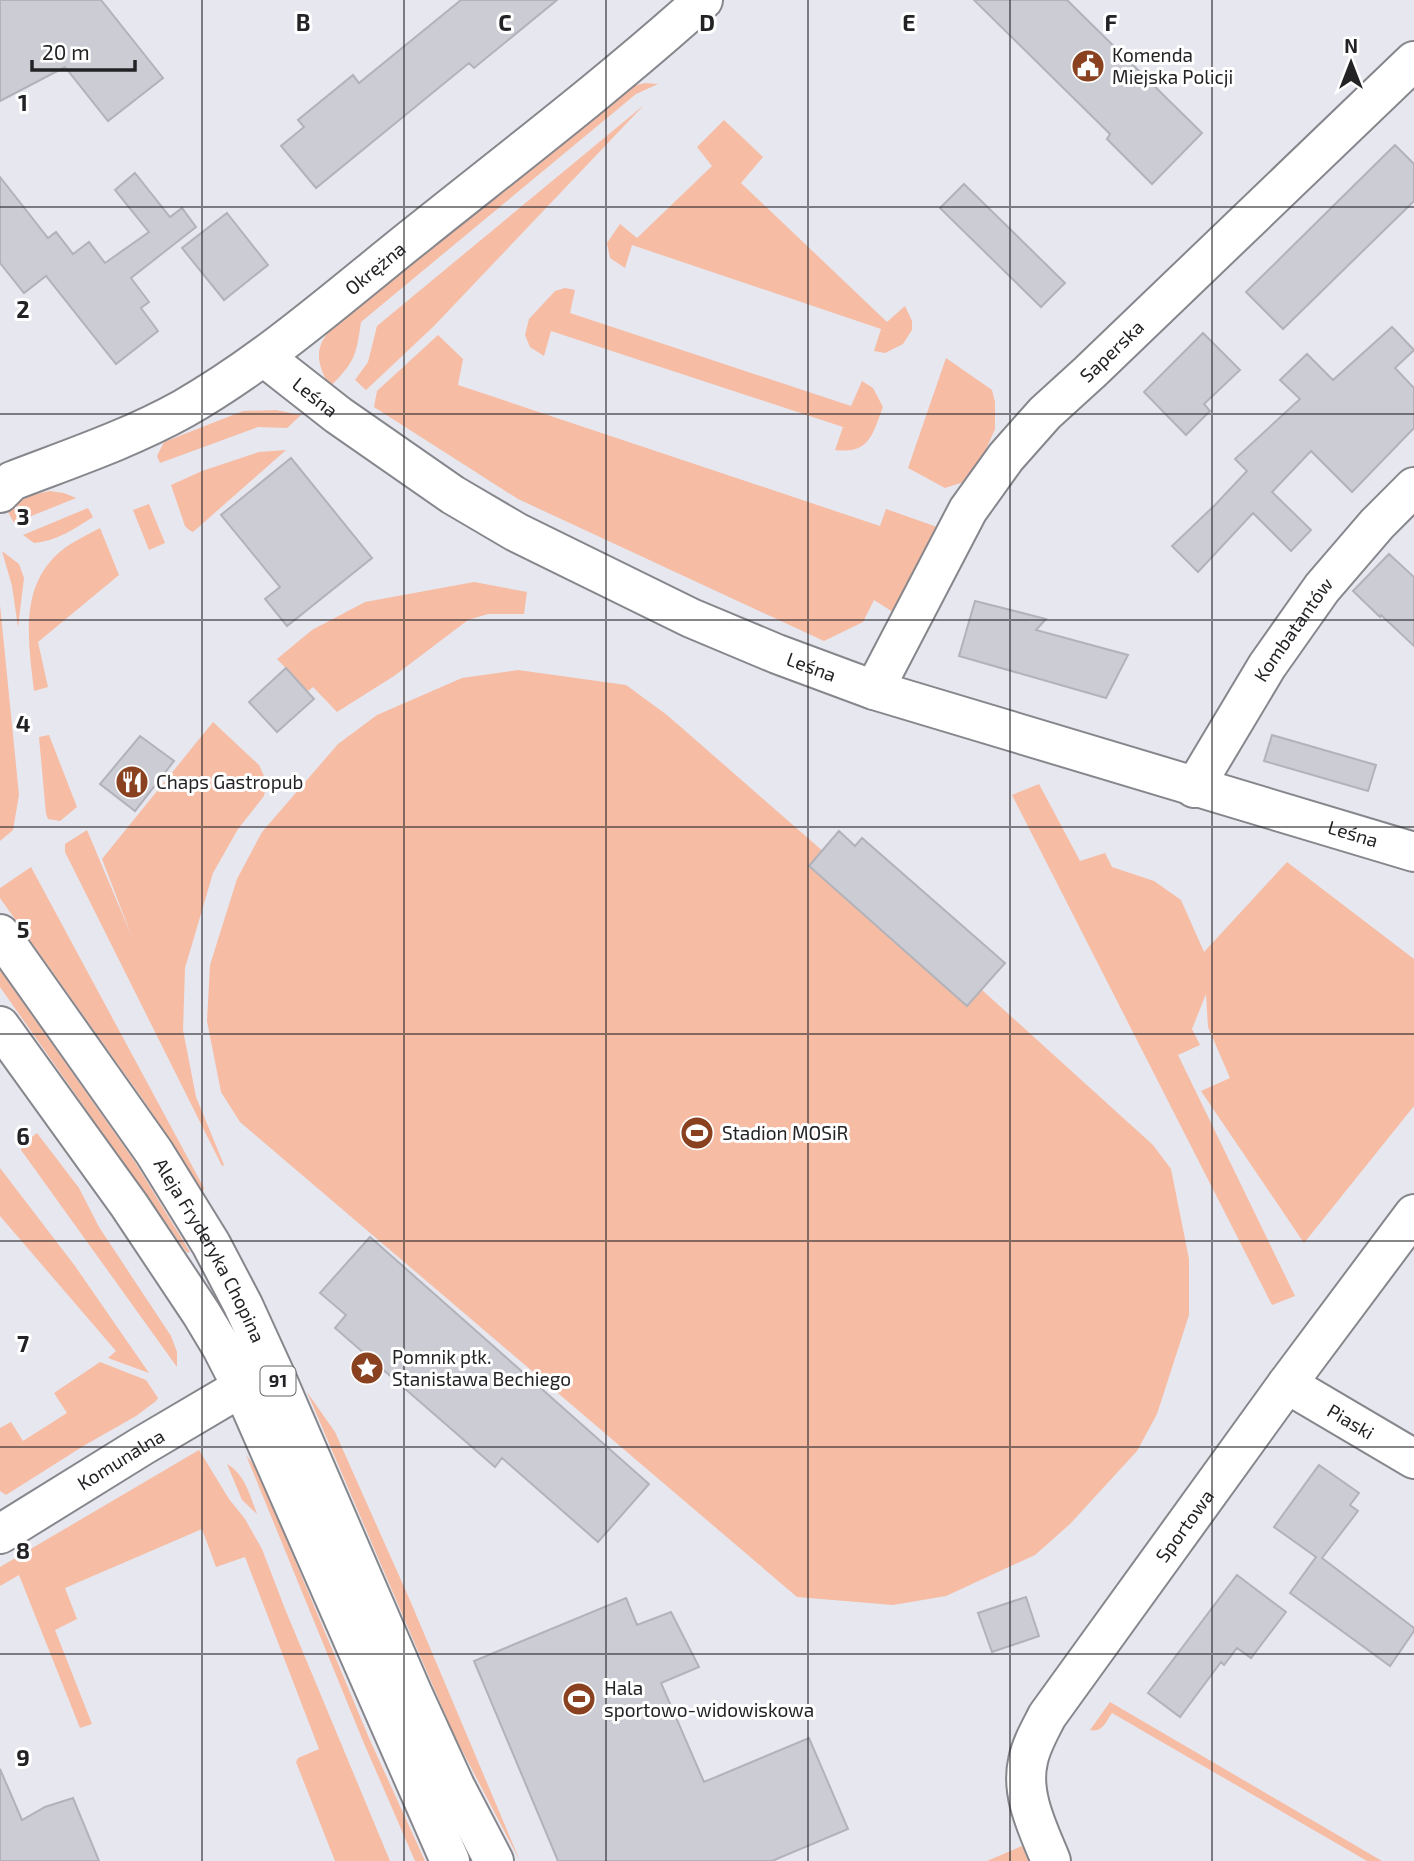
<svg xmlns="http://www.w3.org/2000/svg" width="1414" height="1861" font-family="'Exo 2',sans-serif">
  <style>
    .green { fill: #f6bca4 }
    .building { fill: #cccdd4; stroke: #b2b3ba; stroke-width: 2 }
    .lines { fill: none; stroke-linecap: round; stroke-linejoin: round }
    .minor-casing { stroke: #86878d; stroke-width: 42 }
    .major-casing { stroke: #86878d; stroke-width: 42 }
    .minor { stroke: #fff; stroke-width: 38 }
    .major { stroke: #fff; stroke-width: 38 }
    .grid { fill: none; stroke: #232326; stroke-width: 2; stroke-opacity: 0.55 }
    .labels { text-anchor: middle; stroke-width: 6; stroke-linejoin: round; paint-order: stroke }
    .shield { fill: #fff; stroke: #656567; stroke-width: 2 }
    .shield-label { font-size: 18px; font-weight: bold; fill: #232326 }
    .poi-label { font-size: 19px; fill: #232326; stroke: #fff; text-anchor: start }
    .street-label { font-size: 19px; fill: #232326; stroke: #fff }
    .grid-label { font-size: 23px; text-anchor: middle; font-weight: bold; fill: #232326; stroke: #fff; stroke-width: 6; stroke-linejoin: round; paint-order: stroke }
  </style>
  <rect width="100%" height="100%" fill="#e7e7ef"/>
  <path class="green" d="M 645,83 L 658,84 L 636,94 L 361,322 C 356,357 355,361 330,387 C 308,350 321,337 350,311 L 633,86 Z
    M 644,105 L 434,326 L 366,390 L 355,380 L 368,362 L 377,326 Z
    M 724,120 L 763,157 L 741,183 L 887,322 L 905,306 L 912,321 L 912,330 L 903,344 L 885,353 L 874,351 L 881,329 L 632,245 L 625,268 L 610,258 L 607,243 L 620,224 L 637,238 L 712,166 L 697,147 Z
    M 565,288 L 575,290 L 570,313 L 851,406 L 862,381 L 873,388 L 883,407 C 872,435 870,454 835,450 L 843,427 L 551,331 L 544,356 L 530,347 L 525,335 L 529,319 L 555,291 Z
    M 438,335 L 463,359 L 458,385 L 880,526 L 886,509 L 940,528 L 893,612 L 874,600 L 863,622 L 824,641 L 518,499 L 374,407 L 377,391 Z
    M 946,358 L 992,390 L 995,402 L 995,429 L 977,470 L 967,481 L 945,488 L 908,468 Z
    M 276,410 L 301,415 L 287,428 L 258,427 L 160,463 L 157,456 L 164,442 L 243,411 Z
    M 286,450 L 193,532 L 189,530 L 185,526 L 171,485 L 202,471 L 259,452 Z
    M 50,491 L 64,493 L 76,498 L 14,523 L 6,508 L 32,495 Z
    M 149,504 L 165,543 L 149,550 L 133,510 Z
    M 88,508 L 93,517 C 74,529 57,541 34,543 L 23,535 Z
    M 100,528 L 119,575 L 38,642 L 48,687 L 34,691 C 28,639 18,582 66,547 C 76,540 89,534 100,528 Z
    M 2,551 L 19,564 L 24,578 L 18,627 L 12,586 Z
    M 474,582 L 527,592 L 524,614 L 488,614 L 468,620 L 394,676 L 337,712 L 313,687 L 308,691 L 277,659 L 312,630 L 365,602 Z
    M 0,605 L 19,795 L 13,830 L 0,841 Z
    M 518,670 L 626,685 L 667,715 L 982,990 L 1153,1145 L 1171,1169 L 1189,1259 L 1189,1315 L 1157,1414 L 1137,1451 L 1070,1524 L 1035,1555 L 946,1596 L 893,1605 L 797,1597 L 240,1122 L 221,1092 L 207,1021 L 210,965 L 237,879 L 262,832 L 338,744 L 377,715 L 462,678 Z
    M 213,722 L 259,765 L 264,776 L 266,786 L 264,796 L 238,829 L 213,873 L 185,968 L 183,1030 L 196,1097 L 224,1165 L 222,1166 L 65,852 L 65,844 L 87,830 L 132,937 L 102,859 Z
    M 49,735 L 77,807 L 60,821 L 48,819 L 46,814 L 39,737 Z
    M 1039,784 L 1080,861 L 1105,853 L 1112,867 L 1154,881 L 1181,900 L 1204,952 L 1287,862 L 1414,959 L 1414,1106 L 1304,1243 L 1201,1091 L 1230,1078 L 1208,1027 L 1206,994 L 1192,1029 L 1200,1045 L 1178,1055 L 1295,1296 L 1272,1305 L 1012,795 Z
    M 31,867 L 204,1188 L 203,1192 L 144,1101 L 0,898 L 0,888 Z
    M 0,970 L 135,1162 L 190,1252 L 187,1253 L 0,987 Z
    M 37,1133 L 79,1188 L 99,1227 L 171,1336 L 177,1352 L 177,1367 L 21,1150 L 22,1145 Z
    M 0,1168 L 75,1266 L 149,1373 L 108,1358 L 116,1351 L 0,1216 Z
    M 100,1362 L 146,1380 L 158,1398 L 156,1401 L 136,1416 L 85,1445 L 6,1495 L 0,1491 L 0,1428 L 11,1422 L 23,1441 L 67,1413 L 54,1393 Z
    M 307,1392 L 335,1432 L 409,1598 L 520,1861 L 454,1735 Z
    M 199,1450 L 229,1499 L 245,1519 L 262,1549 L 285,1609 L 390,1861 L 335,1861 L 296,1762 L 298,1758 L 319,1749 L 245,1557 L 216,1567 L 202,1529 L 65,1588 L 77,1619 L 55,1630 L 92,1724 L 80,1728 L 19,1575 L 0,1586 L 0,1567 Z
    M 246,1455 L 257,1469 L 369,1738 L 425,1861 L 415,1861 L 363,1741 Z
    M 227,1464 C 245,1474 250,1496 257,1514 L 242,1500 Z
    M 1110,1702 L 1382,1861 L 1367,1861 L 1112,1713 C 1106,1721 1103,1733 1090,1730 Z
    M 1022,1846 L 1025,1849 L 1030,1861 L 987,1861 Z"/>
  <path class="building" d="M 0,0 L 101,0 L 163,78 L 108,121 L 65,67 L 0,101 Z
    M 461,0 L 557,0 L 474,68 L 469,63 L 316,188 L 281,146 L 304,127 L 298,120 L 353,75 L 359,83 Z
    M 974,0 L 1067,0 L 1202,133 L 1152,184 L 1107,139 L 1110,134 Z
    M 1395,145 L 1414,164 L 1414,201 L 1283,329 L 1246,292 Z
    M 135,173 L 170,217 L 182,208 L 196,227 L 131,278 L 149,302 L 141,308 L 158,331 L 116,364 L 46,276 L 24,293 L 0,263 L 0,177 L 48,238 L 56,232 L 73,254 L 89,242 L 105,263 L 149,232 L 115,190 Z
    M 964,184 L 1065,283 L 1041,307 L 940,208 Z
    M 227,213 L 268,265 L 224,300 L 182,248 Z
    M 1392,327 L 1414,350 L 1395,368 L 1414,388 L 1414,428 L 1352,492 L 1311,451 L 1272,492 L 1311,530 L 1291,551 L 1253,513 L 1198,572 L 1172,546 L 1215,505 L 1247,471 L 1235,459 L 1300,399 L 1280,380 L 1307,354 L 1333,380 Z
    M 1203,333 L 1240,370 L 1204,404 L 1210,411 L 1186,435 L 1144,392 Z
    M 291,458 L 372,558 L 287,626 L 265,599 L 280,587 L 221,515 Z
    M 1389,554 L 1414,577 L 1414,646 L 1381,615 L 1380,617 L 1353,591 Z
    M 975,601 L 1046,619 L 1036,630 L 1128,655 L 1106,698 L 959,656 Z
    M 286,668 L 314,699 L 277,732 L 249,702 Z
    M 1272,735 L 1376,765 L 1368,791 L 1264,761 Z
    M 140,736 L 174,761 L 135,811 L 100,784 Z
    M 839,831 L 855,846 L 862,838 L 1005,963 L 967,1006 L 809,866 Z
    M 370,1237 L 649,1484 L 598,1542 L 502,1458 L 495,1467 L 335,1328 L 346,1315 L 320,1293 Z
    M 1319,1465 L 1359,1493 L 1350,1505 L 1358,1511 L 1322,1558 L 1414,1628 L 1414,1631 L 1390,1666 L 1290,1593 L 1316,1557 L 1274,1527 Z
    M 1237,1575 L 1286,1612 L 1251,1658 L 1237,1648 L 1224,1665 L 1221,1662 L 1180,1717 L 1148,1693 Z
    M 1026,1597 L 1039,1636 L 992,1652 L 978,1613 Z
    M 626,1598 L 637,1625 L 671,1612 L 699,1667 L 661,1683 L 704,1782 L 809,1738 L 848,1829 L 772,1861 L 558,1861 L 474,1661 Z
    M 0,1769 L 22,1820 L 45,1807 L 73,1798 L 99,1861 L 0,1861 Z"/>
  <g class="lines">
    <defs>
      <g id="minor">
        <path id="s1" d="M 264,357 L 338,415 L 453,495 L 516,532 L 691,618 L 777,654 L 874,690 L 1414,852"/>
        <path id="s2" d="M 0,493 L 12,481 C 69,459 129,439 183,409 C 269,360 343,293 420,232 C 515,156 612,82 703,0"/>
        <path id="s3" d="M 874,690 L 968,510 L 1006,457 L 1045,413 L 1090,372 L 1414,61"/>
        <path id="s4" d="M 1194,788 L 1267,666 L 1322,588 L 1377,524 L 1414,487"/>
        <path id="s5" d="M 1287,1384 L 1414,1459"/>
        <path id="s6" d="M 0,1534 L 142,1446 L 242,1387"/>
        <path id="s7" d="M 1051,1861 C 1039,1831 1020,1795 1028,1761 C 1031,1745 1040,1730 1047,1716 L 1287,1384 L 1414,1214"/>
      </g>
      <g id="major">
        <path id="s8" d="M 0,934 L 154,1152 L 211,1244 L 243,1305 L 275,1375 L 412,1692 L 455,1786 L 494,1861"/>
        <path d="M 0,1026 L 129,1205 L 201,1313 L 222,1348 L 242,1387 L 450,1861"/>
      </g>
    </defs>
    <use href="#minor" class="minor-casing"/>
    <use href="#major" class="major-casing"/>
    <use href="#minor" class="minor"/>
    <use href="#major" class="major"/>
  </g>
  <path class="grid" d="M 202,0 L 202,1861M 404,0 L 404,1861M 606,0 L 606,1861M 808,0 L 808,1861M 1010,0 L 1010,1861M 1212,0 L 1212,1861M 0,207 L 1414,207M 0,414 L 1414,414M 0,620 L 1414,620M 0,827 L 1414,827M 0,1034 L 1414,1034M 0,1241 L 1414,1241M 0,1447 L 1414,1447M 0,1654 L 1414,1654"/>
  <defs>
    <symbol id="civic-disc" viewBox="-11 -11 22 22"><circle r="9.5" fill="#894120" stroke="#fff"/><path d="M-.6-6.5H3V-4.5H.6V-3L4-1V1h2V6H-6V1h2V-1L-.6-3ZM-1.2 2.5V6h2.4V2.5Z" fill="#fff"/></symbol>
    <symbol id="restaurant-disc" viewBox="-11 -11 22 22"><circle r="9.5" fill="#894120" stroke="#fff"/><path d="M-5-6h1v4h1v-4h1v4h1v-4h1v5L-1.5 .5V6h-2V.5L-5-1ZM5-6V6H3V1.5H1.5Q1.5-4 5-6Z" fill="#fff"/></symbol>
    <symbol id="stadium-disc" viewBox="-11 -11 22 22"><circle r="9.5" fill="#894120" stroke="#fff"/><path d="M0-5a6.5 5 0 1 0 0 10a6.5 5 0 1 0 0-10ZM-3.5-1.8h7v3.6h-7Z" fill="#fff"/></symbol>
    <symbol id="sight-disc" viewBox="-11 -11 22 22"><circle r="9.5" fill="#894120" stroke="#fff"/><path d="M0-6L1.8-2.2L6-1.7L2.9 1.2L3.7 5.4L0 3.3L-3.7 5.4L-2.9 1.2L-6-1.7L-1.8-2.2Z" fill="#fff"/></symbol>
  </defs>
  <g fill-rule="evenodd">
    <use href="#civic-disc" x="1069" y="47" width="38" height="38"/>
    <use href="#restaurant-disc" x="113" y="763" width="38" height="38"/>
    <use href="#stadium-disc" x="678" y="1114" width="38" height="38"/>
    <use href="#sight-disc" x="348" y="1349" width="38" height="38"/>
    <use href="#stadium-disc" x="560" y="1680" width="38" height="38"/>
  </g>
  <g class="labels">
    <rect class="shield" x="260.5" y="1366.5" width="35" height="29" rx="5"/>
    <g class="shield-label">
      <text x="278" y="1387">91</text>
    </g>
    <g class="poi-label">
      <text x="1112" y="62">Komenda<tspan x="1112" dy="22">Miejska Policji</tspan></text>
      <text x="156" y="789">Chaps Gastropub</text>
      <text x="722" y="1140">Stadion MOSiR</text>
      <text x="392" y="1364">Pomnik płk.<tspan x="392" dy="22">Stanisława Bechiego</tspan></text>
      <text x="604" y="1695">Hala<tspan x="604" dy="22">sportowo-widowiskowa</tspan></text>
    </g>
    <g class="street-label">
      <text dy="7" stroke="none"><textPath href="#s2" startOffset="441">Okrężna</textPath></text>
      <text dy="7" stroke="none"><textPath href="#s3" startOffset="418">Saperska</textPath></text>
      <text dy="7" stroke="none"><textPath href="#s1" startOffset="65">Leśna</textPath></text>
      <text dy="7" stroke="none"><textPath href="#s4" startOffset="187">Kombatantów</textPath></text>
      <text dy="7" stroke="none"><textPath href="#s1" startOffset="632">Leśna</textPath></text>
      <text dy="7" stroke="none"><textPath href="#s1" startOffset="1199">Leśna</textPath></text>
      <text dy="7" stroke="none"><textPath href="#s8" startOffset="380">Aleja Fryderyka Chopina</textPath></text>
      <text dy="7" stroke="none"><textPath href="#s5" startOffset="74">Piaski</textPath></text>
      <text dy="7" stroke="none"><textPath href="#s6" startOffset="142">Komunalna</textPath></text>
      <text dy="7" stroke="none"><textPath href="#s7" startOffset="388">Sportowa</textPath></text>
    </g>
  </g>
  <g class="grid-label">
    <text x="303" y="31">B</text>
    <text x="505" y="31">C</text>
    <text x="707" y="31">D</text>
    <text x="909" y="31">E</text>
    <text x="1111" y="31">F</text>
    <text x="23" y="111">1</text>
    <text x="23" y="318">2</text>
    <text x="23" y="525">3</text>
    <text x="23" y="732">4</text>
    <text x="23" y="938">5</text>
    <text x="23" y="1145">6</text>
    <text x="23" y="1352">7</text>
    <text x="23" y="1559">8</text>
    <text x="23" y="1766">9</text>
  </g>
  <g transform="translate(1351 63)" stroke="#ffffff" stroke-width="5" paint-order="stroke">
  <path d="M0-5L12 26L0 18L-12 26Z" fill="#232326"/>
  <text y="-10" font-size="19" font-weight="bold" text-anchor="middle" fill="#232326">N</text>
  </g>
  <path d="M32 60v10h103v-10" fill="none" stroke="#232326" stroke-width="3.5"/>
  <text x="42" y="60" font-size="21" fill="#232326" stroke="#ffffff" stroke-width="5" paint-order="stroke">20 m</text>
</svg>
